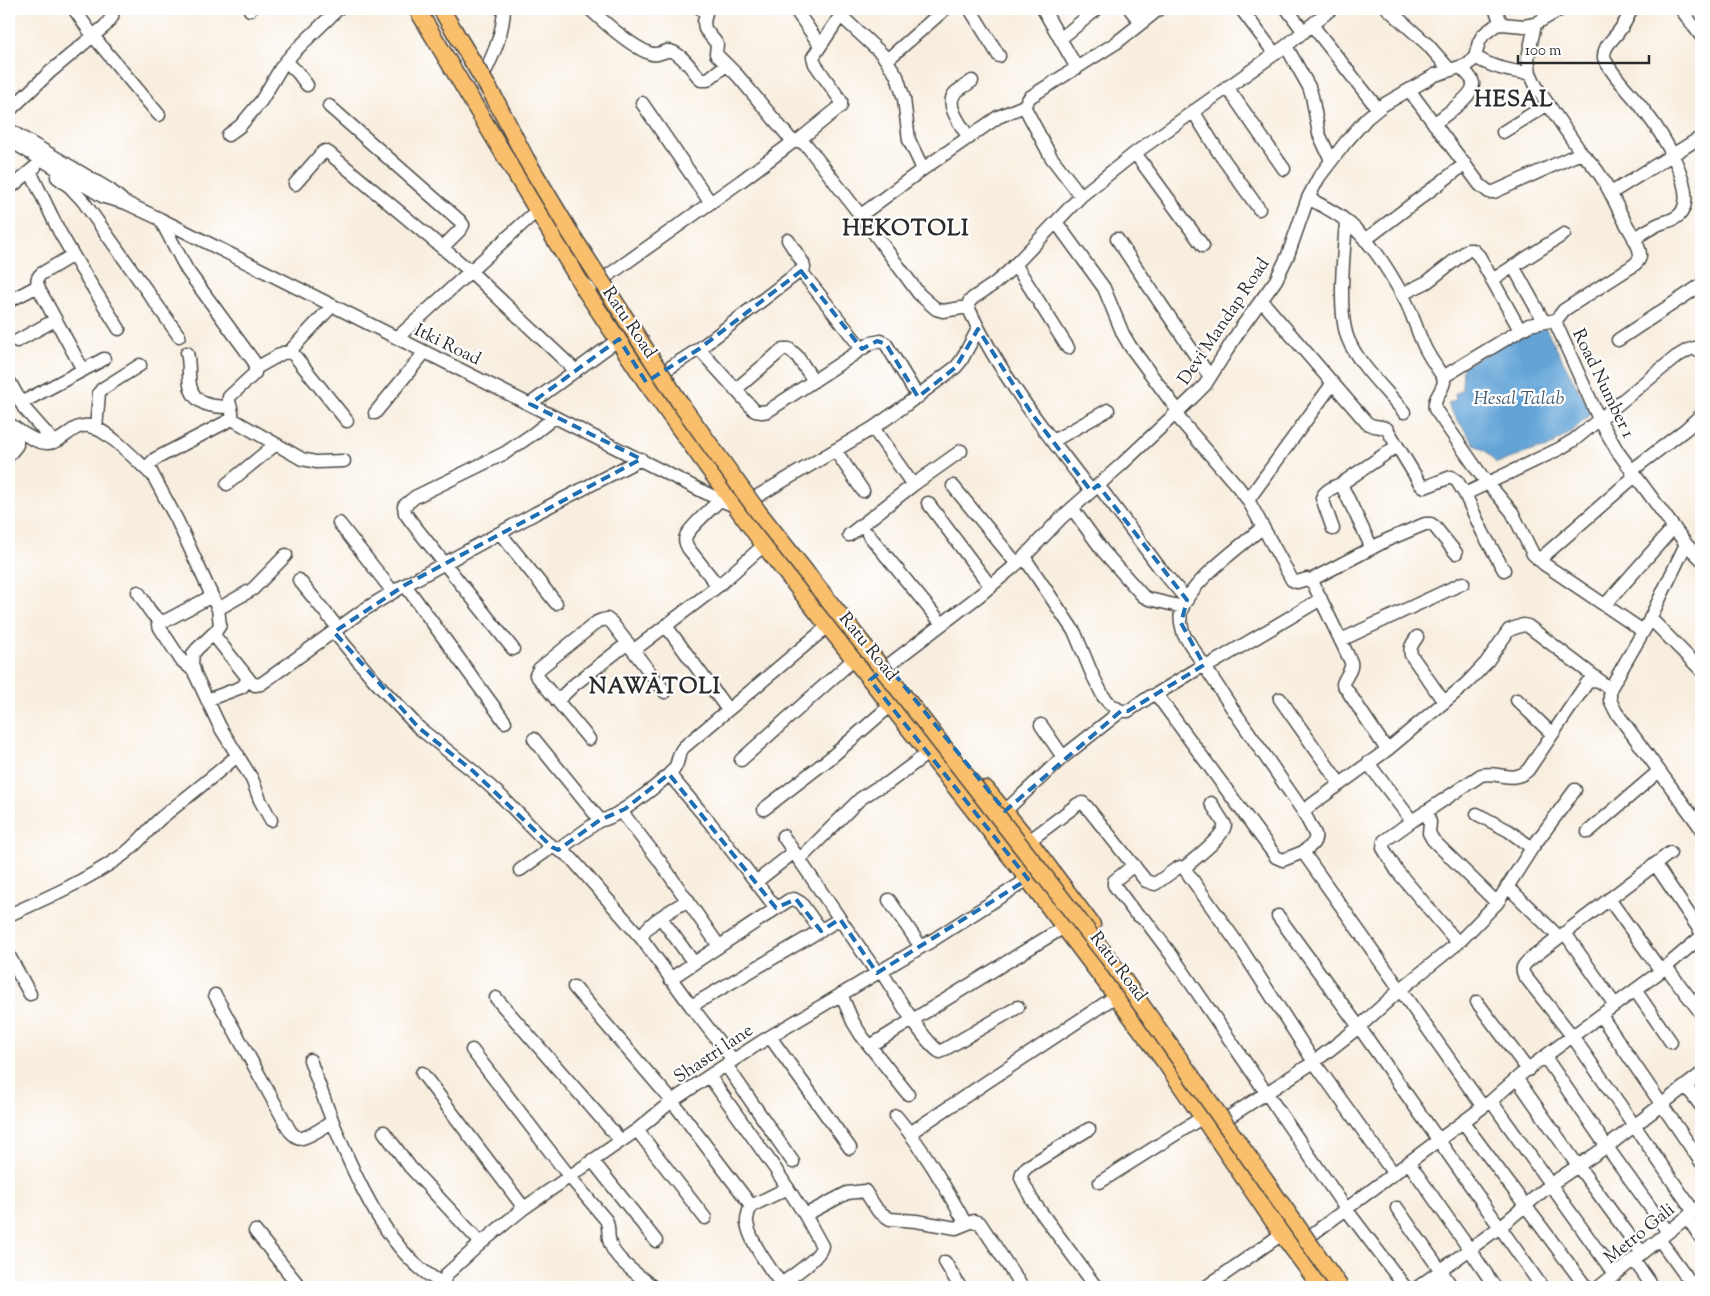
<svg xmlns="http://www.w3.org/2000/svg" width="1710" height="1296" font-family="'Sorts Mill Goudy',serif">
  <style>
    .water { fill: #64a4d7; stroke: #486881 }
    .lines { fill: none; stroke-linecap: round; stroke-linejoin: round }
    .minor-casing { stroke: #4a4846; stroke-width: 15 }
    .major-casing { stroke: #4a4846; stroke-width: 19 }
    .minor { stroke: #fff; stroke-width: 12 }
    .major { stroke: #f9bf6d; stroke-width: 16 }
    .major-bridge-casing { stroke: #4a4846; stroke-width: 19; stroke-linecap: butt }
    .major-bridge { stroke: #f9bf6d; stroke-width: 16 }
    .marked { fill: none; stroke: #1f6fb2; stroke-width: 4; stroke-dasharray: 10 6; stroke-linejoin: round }
    .labels { text-anchor: middle; stroke-width: 4.5; stroke-linejoin: round; paint-order: stroke }
    .street-label { font-size: 18px; fill: #2b2b2b; stroke: #fff }
    .water-label { font-size: 19px; font-style: italic; fill: #425b70; stroke: #fff }
    .district-label { font-size: 22px; font-weight: bold; letter-spacing: 1px; fill: #2b2b2b; stroke: #fff }
  </style>
  <rect width="100%" height="100%" fill="#fff"/>
  <filter id="ink" filterUnits="userSpaceOnUse"><feTurbulence type="fractalNoise" baseFrequency=".02" numOctaves="2"/><feDisplacementMap in="SourceGraphic" scale="10" xChannelSelector="R" yChannelSelector="G"/><feConvolveMatrix kernelMatrix="1 2 1 2 8 2 1 2 1" color-interpolation-filters="sRGB"/></filter>
  <filter id="wash" filterUnits="userSpaceOnUse"><feTurbulence type="fractalNoise" baseFrequency=".0096" numOctaves="4" result="noise"/><feDisplacementMap in="SourceGraphic" scale="20" xChannelSelector="R" yChannelSelector="G"/><feGaussianBlur stdDeviation="1.12" result="paint"/><feColorMatrix in="noise" values="0 0 0 0 0 0 0 0 0 0 0 0 0 0 0 0 0 1.4 0 .05"/><feComposite in="paint" operator="in"/></filter>
  <g filter="url(#wash)">
    <rect width="100%" height="100%" fill="#f8eedf"/>
    <path class="water" d="M 1545,327 L 1591,413 L 1574,430 L 1546,449 L 1537,449 L 1504,461 L 1496,463 L 1487,452 L 1475,445 L 1450,409 L 1448,403 L 1456,400 L 1455,394 L 1462,389 L 1463,367 L 1515,336 L 1527,337 L 1534,328 Z"/>
  </g>
  <g filter="url(#ink)">
    <g class="lines">
      <defs>
        <path id="minor" d="M 74,9 L 93,36 L 159,115
          M 250,9 L 250,10
          M 590,9 C 606,24 629,45 649,53 C 656,56 660,53 667,51 C 679,49 694,72 701,80 L 707,80 L 726,65
          M 701,9 L 706,13 L 704,22 L 705,29 L 717,44 L 716,54 L 738,76 L 793,142
          M 795,9 L 820,45
          M 970,9 L 999,56
          M 1043,9 L 1077,68
          M 1130,9 L 1141,23
          M 1287,9 L 1304,32
          M 1388,9 L 1427,44 L 1450,70
          M 1495,9 L 1502,24
          M 1681,9 L 1701,36
          M 1242,10 L 1275,54
          M 1631,10 C 1628,17 1624,25 1619,31 C 1613,40 1603,46 1604,58 C 1614,79 1633,94 1646,113 C 1661,132 1698,190 1681,213 C 1675,221 1665,221 1657,225 C 1649,229 1641,234 1634,239
          M 840,15 L 882,54 L 897,76 L 904,99 L 909,140 L 923,169
          M 1535,24 L 1528,58 L 1530,73 L 1537,88 L 1582,154
          M 1312,25 L 1378,109
          M 1060,39 L 1097,9
          M 1286,46 L 1309,87 L 1312,96 L 1319,134 L 1331,160
          M 1475,57 C 1492,67 1510,72 1530,73
          M 887,60 L 945,9
          M 287,62 L 298,73 L 307,85
          M 485,72 C 495,51 503,32 504,9
          M 1227,87 L 1284,169
          M 1409,90 L 1480,185 L 1489,192 L 1494,192 L 1574,156 L 1582,154 C 1602,171 1612,197 1624,220 C 1628,228 1640,245 1640,255 C 1640,261 1635,264 1631,267 L 1564,310 L 1556,320 L 1557,326 L 1599,419 L 1618,452 L 1686,544 L 1701,559
          M 642,103 L 710,202
          M 329,106 L 460,221 L 463,225 L 461,229 L 442,248
          M 9,111 L 50,72 L 105,26 L 112,17 L 113,9
          M 1193,111 L 1219,153 L 1259,209
          M 1434,124 C 1443,116 1475,96 1473,83 C 1472,77 1465,72 1461,67
          M 9,130 L 110,190 L 122,200
          M 1503,132 L 1548,104
          M 228,135 L 240,126 L 261,101 L 282,66 L 293,53 L 338,9
          M 969,138 C 962,126 943,104 956,92 C 961,88 967,85 972,81
          M 9,140 L 104,197 L 126,203 L 160,219 L 720,500 L 735,506 L 756,497 L 873,428 L 903,407 L 956,367 L 961,361 L 978,329
          M 799,140 L 841,106 L 841,101 L 815,64 L 813,57 L 845,9
          M 1135,153 L 1203,246
          M 30,171 L 59,231 L 80,267 L 119,329
          M 57,177 L 70,187 L 83,201 L 179,336
          M 295,184 L 323,152 L 325,151 L 330,154 L 470,271 L 576,371
          M 9,189 L 35,167
          M 1611,193 L 1701,137
          M 1081,196 L 1051,157 L 1024,106 L 1030,97 L 1116,43 L 1159,9
          M 1308,198 C 1319,204 1331,210 1341,217 C 1369,237 1388,269 1404,298 C 1413,314 1417,332 1425,348 C 1430,358 1437,368 1443,377 L 1444,382 C 1442,392 1433,398 1435,409 L 1481,475 L 1512,512 L 1533,554 L 1544,564 L 1643,631
          M 861,215 L 923,169 L 998,117 L 1024,106
          M 160,219 L 187,270 L 255,363 L 255,373 L 229,397 C 228,405 234,411 232,419 L 155,459 L 150,464 L 149,468 L 177,520 L 218,609 L 220,625 L 216,631 L 197,649 L 193,654 L 192,663 L 195,674 L 220,727 L 252,779 L 260,800 L 271,820
          M 1346,221 C 1344,253 1337,311 1348,339 C 1358,364 1387,391 1404,412
          M 1056,222 L 1104,288 L 1123,334 L 1130,346 L 1178,411
          M 1117,239 L 1210,377
          M 1365,240 L 1465,164
          M 73,255 L 41,274 C 35,279 37,285 40,291 L 83,370
          M 1015,264 L 1068,348
          M 1513,266 L 1544,322
          M 801,271 L 862,349
          M 1492,280 L 1564,234
          M 585,290 L 606,277 L 741,181 L 793,142 L 799,140 L 808,147 L 871,229 L 919,294 L 936,309 L 943,311 L 968,307
          M 1402,294 L 1427,282 L 1468,250 L 1473,250 L 1479,256 L 1520,330
          M 1261,300 L 1367,423 C 1374,428 1380,425 1387,429 L 1421,485 L 1425,487 L 1451,477 L 1457,481 L 1465,494 L 1559,449 L 1574,440 L 1676,357 L 1688,350 L 1694,348 L 1701,353
          M 9,301 L 38,286
          M 397,338 L 543,205
          M 1618,340 L 1701,285
          M 17,341 L 55,320
          M 699,349 L 804,268 L 803,263 L 788,240
          M 289,352 L 332,306
          M 187,353 C 190,364 188,374 190,385 C 194,406 214,407 231,407
          M 256,368 L 283,353 L 289,352 L 294,355 L 347,421
          M 655,377 L 699,349 L 755,411 L 762,412 L 768,411 L 871,343 L 881,341 L 886,344 L 918,397
          M 1443,377 L 1529,325 L 1556,320
          M 9,381 L 24,408 L 54,442
          M 735,390 L 783,349 L 789,349 L 797,356 L 814,381
          M 21,403 L 104,359
          M 530,404 L 619,339
          M 375,413 L 425,352
          M 1175,414 L 1239,488 L 1248,500 L 1292,580 L 1297,582 L 1307,579 L 1313,583 L 1351,662 C 1353,670 1345,676 1343,684 L 1387,750
          M 232,419 L 302,459 L 316,462 L 344,461
          M 9,424 C 19,430 34,443 47,443 C 63,444 72,423 89,426 C 107,429 136,460 150,473
          M 9,428 L 17,440 L 17,445 L 9,455
          M 96,429 L 99,393 L 102,389 L 140,365
          M 1053,441 L 1108,410
          M 835,450 L 863,491
          M 1631,471 L 1686,429 L 1701,415
          M 227,484 L 276,444
          M 913,485 L 961,451
          M 1098,485 L 1159,567 L 1187,600
          M 953,486 L 1017,564
          M 1091,491 C 1046,433 999,374 968,307 L 969,302 L 973,298 L 994,284 L 1009,271 L 1081,196 L 1135,153 L 1286,46 L 1331,9
          M 1465,494 L 1483,533 L 1504,570
          M 1248,500 L 1333,383
          M 928,503 L 991,587
          M 1072,508 L 1103,551 L 1143,596 L 1149,599 L 1183,607
          M 339,523 L 393,592
          M 1263,527 C 1240,547 1189,582 1181,612 C 1179,620 1182,627 1184,635 L 1232,708 L 1303,811 L 1315,834 C 1317,843 1309,847 1303,852 L 1483,1107
          M 1333,529 L 1322,498 C 1325,490 1334,487 1341,484
          M 500,533 L 556,603
          M 868,534 L 942,624
          M 849,535 L 913,485 L 873,428
          M 1686,544 L 1647,625 L 1610,689 L 1610,700 L 1616,712 L 1701,828
          M 1372,548 L 1341,484 L 1397,446
          M 1024,557 L 1075,633 L 1092,674 L 1103,696 L 1110,704 L 1121,711 L 1128,711 L 1151,696 L 1155,695 L 1159,698 L 1276,857 L 1283,860 L 1303,852
          M 1539,560 L 1635,476
          M 299,580 L 338,628
          M 1311,580 L 1387,540 L 1425,524 L 1431,524 L 1435,527 L 1456,553
          M 405,585 L 505,722
          M 718,586 L 688,548 C 686,544 684,540 686,536 C 690,527 712,508 720,500
          M 138,592 C 145,601 152,621 165,621 L 212,596
          M 1605,605 L 1674,527
          M 218,609 L 253,589 L 286,555
          M 1650,618 L 1701,670
          M 158,625 L 181,660 L 194,671
          M 666,626 L 728,710
          M 334,632 L 374,680 L 419,728 L 473,771 L 501,796 L 547,843 L 564,853 L 572,859 L 642,939
          M 213,634 L 251,682 L 255,685 L 261,684 L 362,611 L 405,585 L 536,513 L 641,459
          M 1417,637 C 1413,643 1409,647 1411,655 L 1444,702
          M 1341,640 L 1463,583
          M 513,649 L 413,524 L 405,513 L 404,506 L 415,497 L 505,453 L 533,434 L 555,417
          M 634,650 L 718,586 L 764,545
          M 1206,667 L 1321,599
          M 877,674 L 980,595 L 1011,569 L 1024,557 L 1060,519 L 1122,464 L 1193,397 L 1205,385 L 1241,328 L 1276,280 L 1288,255 L 1308,198 L 1319,177 L 1345,143 L 1367,118 L 1383,105 L 1435,75 L 1469,64 L 1475,57 L 1479,42 L 1483,35 L 1496,25 L 1502,24 L 1524,26 L 1535,24 L 1561,9
          M 1155,695 L 1204,665
          M 1280,699 L 1340,784
          M 207,700 L 242,687 L 247,681 L 251,682
          M 1517,700 L 1552,734
          M 557,701 L 575,684 L 628,643
          M 534,739 L 600,820 C 612,822 664,781 673,770 C 680,763 676,755 684,747 L 828,626
          M 589,739 L 536,675 L 539,669 L 597,622 L 602,620 L 607,619 L 612,623 L 665,692
          M 1063,757 L 1121,711
          M 741,760 L 854,659
          M 1368,763 L 1412,821
          M 669,774 L 711,824 L 776,908
          M 764,809 L 829,759 L 891,705
          M 621,811 L 659,860 L 719,946
          M 1005,811 L 1063,757 L 1041,725
          M 1303,811 L 1387,750 L 1467,683 L 1486,663 L 1509,630 L 1523,625 L 1528,626 L 1599,680
          M 1426,811 L 1430,822 L 1429,833 L 1433,840 L 1497,903
          M 1477,814 L 1509,831 L 1532,848
          M 1588,832 L 1659,771
          M 783,836 L 877,973
          M 1029,841 L 1078,804 L 1083,803 L 1086,806 L 1146,881 L 1155,884 L 1176,869 L 1180,867 L 1184,868 L 1240,947 L 1314,1062 L 1394,1174
          M 558,850 L 600,820
          M 1670,853 L 1528,961 C 1523,966 1521,968 1524,975 L 1573,1037 L 1694,1212
          M 799,860 L 860,799 L 875,789 L 888,783 L 928,753
          M 1655,864 L 1701,932
          M 1134,865 L 1114,881 L 1114,885 L 1135,913 L 1146,921 L 1173,957 L 1346,1209 L 1405,1287
          M 1184,868 C 1194,859 1223,838 1225,825 L 1211,803
          M 520,870 L 552,847
          M 756,882 L 794,852
          M 1507,886 L 1559,937
          M 1609,899 L 1661,971
          M 688,900 C 676,908 643,924 642,939 L 691,1006 L 733,1060
          M 889,900 L 921,947
          M 9,915 C 47,898 85,881 120,857 C 137,846 146,831 161,818 C 187,797 213,777 238,755
          M 1278,916 L 1359,1027 L 1542,1287
          M 661,918 L 694,963
          M 1565,933 L 1615,1005
          M 1458,943 L 1397,871 L 1383,848 L 1384,841 L 1412,821 L 1481,775 C 1499,771 1513,784 1528,770 L 1587,683 C 1598,677 1601,682 1610,689
          M 9,956 L 30,994
          M 1666,967 L 1701,1013
          M 881,971 C 892,988 924,1043 940,1052 L 1018,1007
          M 670,979 L 789,900 L 794,899 L 801,903 L 821,931
          M 574,987 L 672,1101 L 750,1204 C 750,1211 746,1217 747,1223 C 750,1242 772,1272 784,1287
          M 1635,990 L 1671,1042
          M 841,994 L 853,1022 L 861,1035 L 908,1094
          M 215,995 L 290,1131 C 293,1134 296,1138 301,1138 C 308,1138 325,1126 332,1122
          M 496,998 L 621,1141
          M 1477,1002 L 1528,1070
          M 691,1006 L 840,919
          M 1601,1016 L 1701,1162
          M 770,1037 L 850,1148
          M 870,1046 L 1064,927
          M 472,1050 L 569,1176 L 606,1220 C 610,1227 607,1235 610,1243 C 615,1260 640,1276 653,1287
          M 1545,1057 L 1607,1147 L 1668,1232
          M 310,1060 C 333,1124 377,1254 443,1283
          M 726,1065 L 793,1162
          M 422,1073 L 524,1208
          M 709,1076 L 774,1167 L 805,1215 L 822,1246 C 820,1258 792,1276 781,1284
          M 1517,1079 L 1578,1166 L 1642,1253
          M 1686,1086 L 1701,1106
          M 1491,1101 L 1615,1275
          M 896,1116 C 924,1149 945,1187 966,1224 L 974,1221 L 980,1223 L 1022,1287
          M 1229,1117 L 1314,1062 L 1359,1027 L 1401,989 L 1458,943 L 1497,903 L 1532,848 L 1575,790
          M 1463,1122 L 1586,1287
          M 1089,1129 L 1027,1167 L 1022,1173 L 1021,1178 L 1032,1200 L 1096,1287
          M 637,1130 L 705,1218
          M 384,1132 L 410,1167 L 481,1243
          M 910,1133 L 1116,996
          M 592,1160 L 656,1241
          M 1409,1163 L 1470,1250 L 1495,1287
          M 1100,1182 L 1203,1117
          M 1397,1208 L 1452,1287
          M 750,1209 L 751,1206 L 788,1188
          M 805,1215 L 847,1193 L 865,1191 L 878,1211 L 890,1219 L 916,1221 L 956,1228 L 966,1224
          M 1687,1217 L 1701,1238
          M 255,1231 L 300,1287
          M 1310,1236 L 1491,1101 L 1525,1071 L 1661,971 L 1701,937
          M 1659,1239 L 1694,1287
          M 1634,1260 L 1653,1287
          M 945,1262 L 960,1287
          M 443,1287 L 443,1283 L 447,1274 L 481,1243 L 524,1208 L 637,1130 L 672,1101 L 709,1076 L 761,1042 L 933,940 L 1028,879
          M 1206,1287 L 1282,1234
          M 1418,1287 L 1500,1227 L 1551,1184 L 1612,1143 L 1701,1074
          M 1599,1287 L 1701,1206"/>
        <path id="major" d="M 417,9 L 585,290 L 646,382 L 764,545 L 1028,879 L 1116,996 L 1165,1062 L 1282,1234 L 1321,1287
          M 986,789 L 1029,841 L 1092,925"/>
      </defs>
      <use href="#minor" class="minor-casing"/>
      <use href="#major" class="major-casing"/>
      <use href="#minor" class="minor"/>
      <use href="#major" class="major"/>
      <defs>
        <path id="major-bridge" d="M 441,9 L 495,99 L 526,159 L 571,234 L 682,406 L 759,513 L 911,705 L 1109,959 L 1340,1287"/>
      </defs>
      <use href="#major-bridge" class="major-bridge-casing"/>
      <use href="#major-bridge" class="major-bridge"/>
    </g>
  </g>
  <path class="marked" d="M 801,271 L 862,349 L 877,341 L 886,344 L 918,397 L 956,367 L 978,329 L 1032,414 L 1091,491 L 1098,485 L 1187,600 L 1181,623 L 1204,665 L 1128,711 L 1121,711 L 1005,811 L 888,666 L 870,680 L 1028,879 L 877,973 L 840,919 L 821,931 L 796,899 L 776,908 L 669,774 L 625,809 L 600,820 L 558,850 L 552,847 L 473,771 L 419,728 L 334,632 L 405,585 L 641,459 L 530,404 L 619,339 L 646,382 L 699,349 Z"/>
  <g class="labels">
    <g class="street-label">
      <text transform="translate(1223 321) rotate(-56)" y="6">Devi Mandap Road</text>
      <text transform="translate(630 322) rotate(56)" y="6">Ratu Road</text>
      <text transform="translate(448 344) rotate(26)" y="6">Itki Road</text>
      <text transform="translate(1604 383) rotate(64)" y="6">Road Number 1</text>
      <text transform="translate(869 646) rotate(51)" y="6">Ratu Road</text>
      <text transform="translate(1119 966) rotate(53)" y="6">Ratu Road</text>
      <text transform="translate(713 1053) rotate(-34)" y="6">Shastri lane</text>
      <text transform="translate(1639 1233) rotate(-39)" y="6">Metro Gali</text>
    </g>
    <g class="water-label">
      <text x="1519" y="404">Hesal Talab</text>
    </g>
    <g class="district-label">
      <text x="1514" y="106">HESAL</text>
      <text x="906" y="235">HEKOTOLI</text>
      <text x="655" y="693">NAWĀTOLI</text>
    </g>
  </g>
  <rect width="1710" height="1296" fill="none" stroke="#fff" stroke-width="30"/>
  <path d="M1518 55v8h131v-8" fill="none" stroke="#2b2b2b" stroke-width="2.5"/>
  <text x="1525" y="55" font-size="15" fill="#2b2b2b" stroke="#ffffff" stroke-width="4" paint-order="stroke">100 m</text>
</svg>
